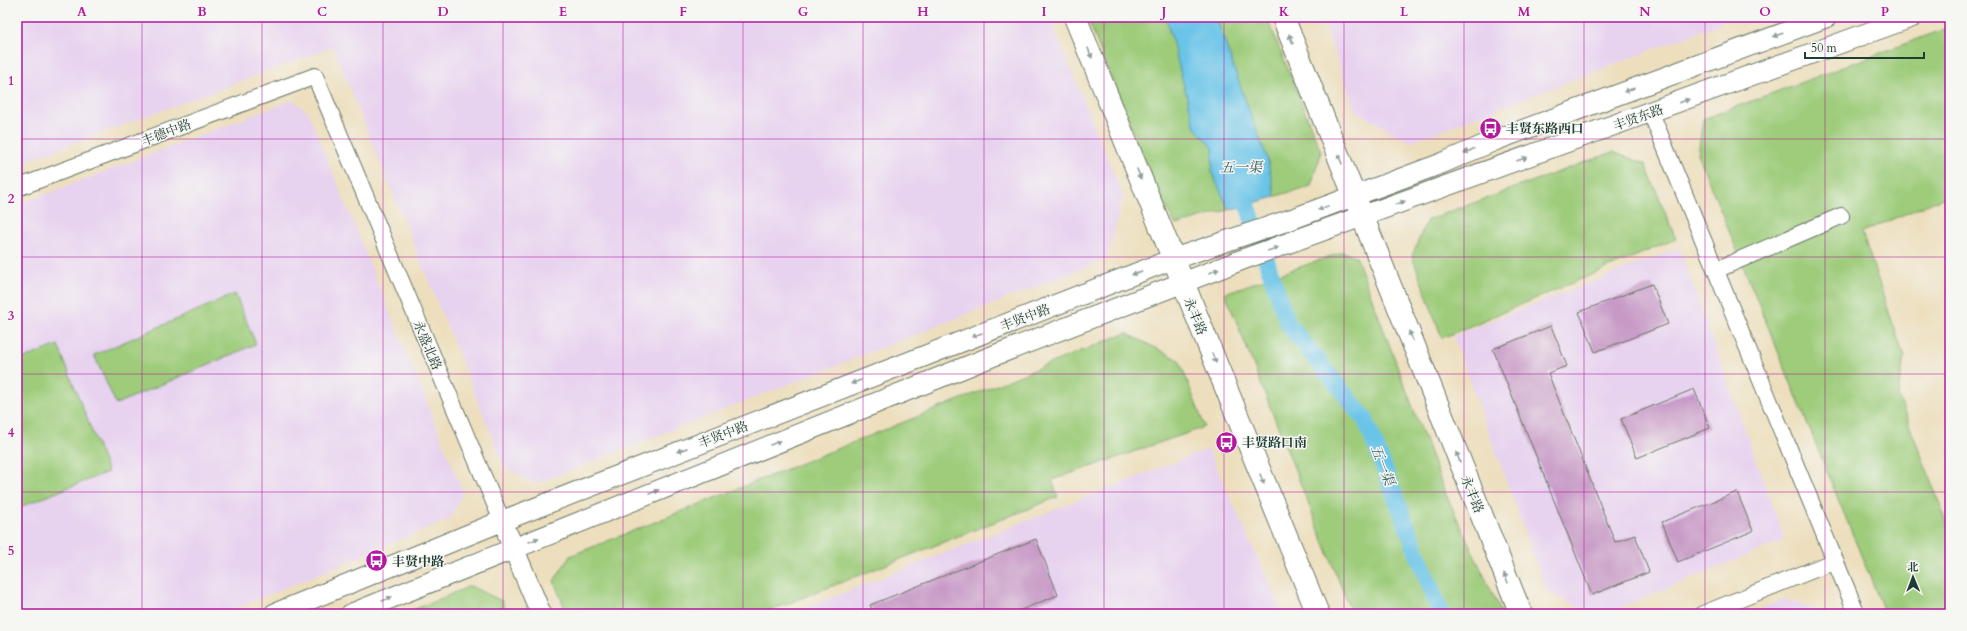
<svg xmlns="http://www.w3.org/2000/svg" width="1967" height="631" font-family="Cardo,'Noto Serif SC',serif">
  <style>
    .built { fill: #e7d2ef; fill-rule: evenodd }
    .green { fill: #9ecc7a; stroke: #5e8457 }
    .water { fill: #6bc4e8; stroke: #45808e }
    .lines { fill: none; stroke-linecap: round; stroke-linejoin: round }
    .canal { stroke: #6bc4e8; stroke-width: 17 }
    .building { fill: #c79ac6 }
    .minor-casing { stroke: #677664; stroke-width: 18 }
    .tertiary-casing { stroke: #677664; stroke-width: 22 }
    .primary-casing { stroke: #677664; stroke-width: 24 }
    .minor { stroke: #fff; stroke-width: 16 }
    .tertiary { stroke: #fff; stroke-width: 20 }
    .primary { stroke: #fff; stroke-width: 22 }
    .oneway { fill: #8f9e9a }
    .grid { fill: none; stroke: #b5179e; stroke-width: 1; stroke-opacity: 0.55 }
    .labels { text-anchor: middle; stroke-width: 3; stroke-linejoin: round; paint-order: stroke }
    .street-label { font-size: 13px; fill: #1f3d34; stroke: #f6f6f2 }
    .poi-label { font-size: 13px; font-weight: bold; fill: #1f3d34; stroke: #f6f6f2; text-anchor: start }
    .water-label { font-size: 14px; font-style: italic; fill: #325f61; stroke: #f6f6f2 }
    .neatline { fill: none; stroke: #b5179e; stroke-width: 1.5 }
    .grid-label { font-size: 13px; text-anchor: middle; font-weight: bold; fill: #b5179e }
  </style>
  <rect width="100%" height="100%" fill="#f6f6f2"/>
  <filter id="ink" filterUnits="userSpaceOnUse"><feTurbulence type="fractalNoise" baseFrequency=".025" numOctaves="2"/><feDisplacementMap in="SourceGraphic" scale="8" xChannelSelector="R" yChannelSelector="G"/><feConvolveMatrix kernelMatrix="1 2 1 2 8 2 1 2 1" color-interpolation-filters="sRGB"/></filter>
  <filter id="wash" filterUnits="userSpaceOnUse"><feTurbulence type="fractalNoise" baseFrequency=".012" numOctaves="4" result="noise"/><feDisplacementMap in="SourceGraphic" scale="16" xChannelSelector="R" yChannelSelector="G"/><feGaussianBlur stdDeviation="0.9" result="paint"/><feColorMatrix in="noise" values="0 0 0 0 0 0 0 0 0 0 0 0 0 0 0 0 0 1.4 0 .05"/><feComposite in="paint" operator="in"/></filter>
  <g filter="url(#wash)">
    <rect width="100%" height="100%" fill="#eddfbe"/>
    <path class="built" d="M 17,17 L 1049,17 L 1123,196 L 1107,259 L 535,484 L 505,468 L 333,47 L 17,164 Z
      M 1322,17 L 1720,17 L 1722,23 L 1410,142 L 1355,111 Z
      M 293,100 L 308,112 L 463,492 L 450,519 L 222,614 L 17,614 L 17,508 L 108,472 L 58,345 L 17,361 L 17,205 ZM 235,295 L 256,344 L 116,404 L 95,355 Z
      M 1679,248 L 1785,540 L 1605,614 L 1594,614 L 1547,592 L 1453,336 Z
      M 1208,449 L 1283,614 L 790,614 Z
      M 1784,599 L 1825,613 L 1825,614 L 1749,614 Z"/>
    <path class="green" d="M 1087,17 L 1267,17 L 1321,152 L 1311,186 L 1176,225 L 1156,189 Z
      M 1950,27 L 1950,195 L 1862,232 L 1904,357 L 1898,396 L 1950,530 L 1950,614 L 1885,614 L 1698,155 L 1703,119 Z
      M 1613,152 L 1645,164 L 1676,239 L 1442,338 L 1412,256 L 1427,220 Z
      M 1343,252 L 1356,256 L 1444,490 L 1502,614 L 1352,614 L 1225,293 Z
      M 235,294 L 256,344 L 116,404 L 94,355 Z
      M 1126,333 L 1179,360 L 1205,427 L 1052,480 L 1058,497 L 761,614 L 567,614 L 554,581 L 570,556 Z
      M 58,345 L 108,472 L 17,508 L 17,361 Z
      M 470,586 L 502,601 L 507,614 L 404,614 Z"/>
    <path class="water" d="M 1166,17 L 1216,17 L 1250,113 L 1267,157 L 1275,197 L 1229,210 L 1212,173 L 1213,148 L 1195,128 Z"/>
    <g class="lines">
      <path class="canal" d="M 1240,183 L 1288,324 L 1365,419 L 1441,614"/>
    </g>
    <g id="blocks">
      <path class="building" d="M 1652,284 L 1668,324 L 1595,352 L 1579,312 Z
        M 1551,326 L 1567,366 L 1548,373 L 1615,542 L 1635,535 L 1649,572 L 1592,595 L 1493,349 Z
        M 1694,389 L 1710,428 L 1637,458 L 1621,419 Z
        M 1737,492 L 1753,531 L 1678,562 L 1662,522 Z
        M 1036,539 L 1058,595 L 1011,614 L 874,614 L 870,605 Z"/>
    </g>
  </g>
  <g filter="url(#ink)">
    <use href="#blocks" fill-opacity="0" stroke="#677664" stroke-width="1"/>
    <g class="lines">
      <defs>
        <path id="minor" d="M 1651,113 L 1857,614
          M 17,188 L 315,76 L 502,521
          M 1716,270 L 1841,216
          M 1703,614 L 1835,561"/>
        <path id="tertiary" d="M 508,535 L 541,614
          M 274,614 L 502,521 L 1173,259 L 1292,219 L 1440,164 L 1496,140 L 1827,17
          M 351,614 L 998,354 L 1244,259 L 1912,17"/>
        <path id="primary" d="M 1075,17 L 1318,614
          M 1283,17 L 1521,614"/>
      </defs>
      <use href="#minor" class="minor-casing"/>
      <use href="#tertiary" class="tertiary-casing"/>
      <use href="#primary" class="primary-casing"/>
      <use href="#minor" class="minor"/>
      <use href="#tertiary" class="tertiary"/>
      <use href="#primary" class="primary"/>
    </g>
    <defs><path id="oneway-solid" d="M-6-.8H1V-3.2L6.5 0L1 3.2V.8H-6Z"/></defs>
    <g class="oneway">
      <use href="#oneway-solid" transform="translate(1778 35) rotate(160)"/>
      <use href="#oneway-solid" transform="translate(1291 39) rotate(-112)"/>
      <use href="#oneway-solid" transform="translate(1090 53) rotate(68)"/>
      <use href="#oneway-solid" transform="translate(1629 90) rotate(160)"/>
      <use href="#oneway-solid" transform="translate(1684 101) rotate(-20)"/>
      <use href="#oneway-solid" transform="translate(1469 151) rotate(156)"/>
      <use href="#oneway-solid" transform="translate(1340 159) rotate(-112)"/>
      <use href="#oneway-solid" transform="translate(1522 159) rotate(-20)"/>
      <use href="#oneway-solid" transform="translate(1139 174) rotate(68)"/>
      <use href="#oneway-solid" transform="translate(1400 203) rotate(-20)"/>
      <use href="#oneway-solid" transform="translate(1323 208) rotate(159)"/>
      <use href="#oneway-solid" transform="translate(1273 249) rotate(-19)"/>
      <use href="#oneway-solid" transform="translate(1214 271) rotate(-22)"/>
      <use href="#oneway-solid" transform="translate(1137 273) rotate(159)"/>
      <use href="#oneway-solid" transform="translate(977 335) rotate(159)"/>
      <use href="#oneway-solid" transform="translate(1411 336) rotate(-112)"/>
      <use href="#oneway-solid" transform="translate(1214 358) rotate(68)"/>
      <use href="#oneway-solid" transform="translate(856 382) rotate(159)"/>
      <use href="#oneway-solid" transform="translate(775 443) rotate(-22)"/>
      <use href="#oneway-solid" transform="translate(682 450) rotate(159)"/>
      <use href="#oneway-solid" transform="translate(1458 457) rotate(-112)"/>
      <use href="#oneway-solid" transform="translate(1262 479) rotate(68)"/>
      <use href="#oneway-solid" transform="translate(654 492) rotate(-22)"/>
      <use href="#oneway-solid" transform="translate(534 540) rotate(-22)"/>
      <use href="#oneway-solid" transform="translate(1506 578) rotate(-112)"/>
      <use href="#oneway-solid" transform="translate(387 599) rotate(-22)"/>
    </g>
  </g>
  <path class="grid" d="M 142,17 L 142,614M 262,17 L 262,614M 383,17 L 383,614M 503,17 L 503,614M 623,17 L 623,614M 743,17 L 743,614M 863,17 L 863,614M 984,17 L 984,614M 1104,17 L 1104,614M 1224,17 L 1224,614M 1344,17 L 1344,614M 1464,17 L 1464,614M 1584,17 L 1584,614M 1705,17 L 1705,614M 1825,17 L 1825,614M 17,139 L 1950,139M 17,257 L 1950,257M 17,374 L 1950,374M 17,492 L 1950,492"/>
  <defs>
    <symbol id="bus-disc" viewBox="-11 -11 22 22"><circle r="9.5" fill="#b5179e" stroke="#f6f6f2"/><path d="M-5-6H5V4H4V6H2V4H-2V6H-4V4H-5ZM-3.5-4V0h7V-4ZM-3.5 1.2v1.5H-2V1.2ZM2 1.2v1.5H3.5V1.2Z" fill="#fff"/></symbol>
  </defs>
  <g fill-rule="evenodd">
    <use href="#bus-disc" x="1478" y="116" width="25" height="25"/>
    <use href="#bus-disc" x="1214" y="430" width="25" height="25"/>
    <use href="#bus-disc" x="364" y="548" width="25" height="25"/>
  </g>
  <g class="labels">
    <g class="street-label">
      <text transform="translate(1638 117) rotate(-20)" y="5">丰贤东路</text>
      <text transform="translate(166 132) rotate(-21)" y="5">丰德中路</text>
      <text transform="translate(1196 316) rotate(68)" y="5">永丰路</text>
      <text transform="translate(1025 317) rotate(-21)" y="5">丰贤中路</text>
      <text transform="translate(428 345) rotate(67)" y="5">永盛北路</text>
      <text transform="translate(723 434) rotate(-21)" y="5">丰贤中路</text>
      <text transform="translate(1473 494) rotate(68)" y="5">永丰路</text>
    </g>
    <g class="poi-label">
      <text x="1506" y="133">丰贤东路西口</text>
      <text x="1242" y="447">丰贤路口南</text>
      <text x="392" y="566">丰贤中路</text>
    </g>
    <g class="water-label">
      <text x="1241" y="172">五一渠</text>
      <text transform="translate(1383 465) rotate(69)" y="5">五一渠</text>
    </g>
  </g>
  <rect width="1967" height="631" fill="none" stroke="#f6f6f2" stroke-width="44"/>
  <g transform="translate(1913 577) rotate(359)" stroke="#f6f6f2" stroke-width="3" paint-order="stroke">
  <path d="M0-3L7 15L0 10L-7 15Z" fill="#1f3d34"/>
  <text y="-6" font-size="11" font-weight="bold" text-anchor="middle" fill="#1f3d34">北</text>
  </g>
  <path d="M1805 52v6h119v-6" fill="none" stroke="#1f3d34" stroke-width="2"/>
  <text x="1811" y="52" font-size="12" fill="#1f3d34" stroke="#f6f6f2" stroke-width="3" paint-order="stroke">50 m</text>
  <rect x="22" y="22" width="1923" height="587" class="neatline"/>
  <g class="grid-label">
    <text x="82" y="16">A</text>
    <text x="202" y="16">B</text>
    <text x="322" y="16">C</text>
    <text x="443" y="16">D</text>
    <text x="563" y="16">E</text>
    <text x="683" y="16">F</text>
    <text x="803" y="16">G</text>
    <text x="923" y="16">H</text>
    <text x="1044" y="16">I</text>
    <text x="1164" y="16">J</text>
    <text x="1284" y="16">K</text>
    <text x="1404" y="16">L</text>
    <text x="1524" y="16">M</text>
    <text x="1645" y="16">N</text>
    <text x="1765" y="16">O</text>
    <text x="1885" y="16">P</text>
    <text x="11" y="85">1</text>
    <text x="11" y="203">2</text>
    <text x="11" y="320">3</text>
    <text x="11" y="437">4</text>
    <text x="11" y="555">5</text>
  </g>
</svg>
